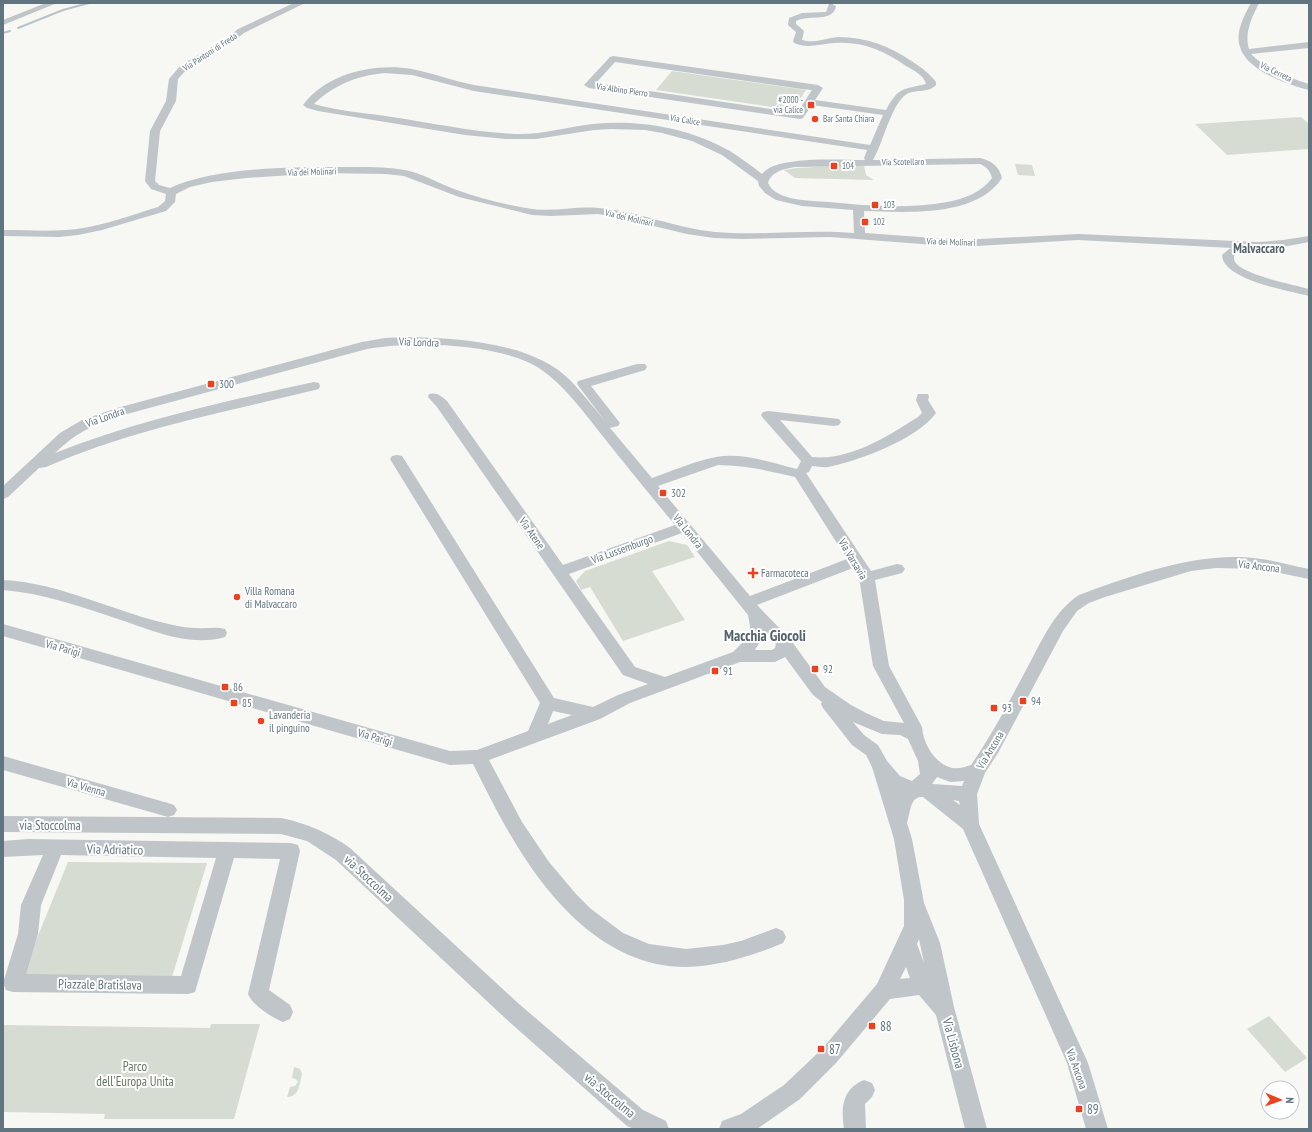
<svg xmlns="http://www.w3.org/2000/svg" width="1312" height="1132" font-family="'PT Sans Narrow',sans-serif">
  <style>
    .green { fill: #d7dcd3 }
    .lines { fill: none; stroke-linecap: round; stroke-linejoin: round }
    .stream { stroke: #b6c5c8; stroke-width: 2 }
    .minor { fill: #bfc5c8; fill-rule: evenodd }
    .poi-dot { fill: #ec411f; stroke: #fff; stroke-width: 1.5 }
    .labels { text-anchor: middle; stroke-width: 4; stroke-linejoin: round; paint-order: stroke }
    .far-street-label { font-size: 9px; fill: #617580; stroke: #fff }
    .far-poi-label { font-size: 9px; fill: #617580; stroke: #fff; text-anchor: start }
    .street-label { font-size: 11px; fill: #617580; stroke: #fff }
    .poi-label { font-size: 11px; fill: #617580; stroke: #fff; text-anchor: start }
    .far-district-label { font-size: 13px; font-weight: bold; fill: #53626b; stroke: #fff }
    .near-street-label { font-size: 13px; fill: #617580; stroke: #fff }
    .near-poi-label { font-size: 13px; fill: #617580; stroke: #fff; text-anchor: start }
    .near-park-label { font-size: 13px; fill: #667860; stroke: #fff }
    .district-label { font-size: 15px; font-weight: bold; fill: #53626b; stroke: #fff }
  </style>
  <rect width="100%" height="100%" fill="#f7f7f4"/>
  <path class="green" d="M 672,71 L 800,89 L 806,90 L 793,110 L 656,90 Z
    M 1301,117 L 1309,124 L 1309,149 L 1227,155 L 1195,124 Z
    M 1015,164 L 1032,165 L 1035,176 L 1018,175 Z
    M 832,166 L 864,166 L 866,175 L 874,180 L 795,178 L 784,170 L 797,168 Z
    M 669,541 L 687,545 L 695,557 L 652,571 L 685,620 L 623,641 L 590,587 L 581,590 L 576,581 L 585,571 Z
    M 68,862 L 207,863 L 172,977 L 22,975 Z
    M 1269,1016 L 1307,1058 L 1285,1072 L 1247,1029 Z
    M 211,1024 L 260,1024 L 234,1119 L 104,1119 L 105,1114 L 3,1112 L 3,1025 L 210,1028 Z
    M 294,1067 L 300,1069 L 302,1074 C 299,1085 300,1096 287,1097 L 290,1087 L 295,1086 L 298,1082 L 296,1079 L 292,1078 Z"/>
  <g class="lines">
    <path class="stream" d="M 18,28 L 63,10 L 89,3
      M 3,33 L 10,31"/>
    <path class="minor" d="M 46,3 L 57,3 L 3,25 L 3,20 Z
      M 294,3 L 305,3 L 244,33 L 229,45 L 187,69 L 178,79 L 176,101 L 160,131 L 155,181 L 159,185 L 170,188 C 212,168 288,167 335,167 C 358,167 383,166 405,170 C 422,173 438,183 454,189 C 479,198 506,205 532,209 C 554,212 576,206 598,208 C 638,211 675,228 715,232 C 761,236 808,229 854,233 L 853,210 L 802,206 L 776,200 L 765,193 L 759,186 L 758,181 L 722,155 L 692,141 L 662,133 L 645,130 L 611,129 L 594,130 L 536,139 L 506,139 L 465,135 L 318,111 L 307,108 L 303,105 C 327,73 374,63 412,69 C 433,73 453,81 474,85 L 870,145 L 883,115 L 812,105 L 803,118 L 800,119 L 589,88 L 584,85 L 610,57 L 613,56 L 818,85 L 823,88 L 815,100 L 886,110 C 899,86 903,90 926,84 C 924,75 913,70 906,66 C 883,50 862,41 834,43 C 819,44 808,49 794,43 L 793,41 L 796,32 L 788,25 L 789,18 L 802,13 L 826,12 L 829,4 L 832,4 L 836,6 C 833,23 811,14 796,21 L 796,24 L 804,31 L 802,40 C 813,44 826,38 838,37 C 867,37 889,46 913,62 C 922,68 929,73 936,82 L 936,85 C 928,94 913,88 904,96 C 890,109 883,143 873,160 L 980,158 C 992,161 999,166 1002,178 C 976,218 905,212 864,211 L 865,233 L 961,240 L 1078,234 L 1258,242 L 1283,240 L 1309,236 L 1309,242 L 1283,247 L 1251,248 L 1250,250 L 1237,253 L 1234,256 C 1234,258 1234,261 1235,262 C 1243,275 1294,285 1309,289 L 1309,296 C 1289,291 1223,280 1222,255 L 1229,249 L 1232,248 L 1078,240 L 961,247 L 830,237 L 743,239 L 714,238 L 687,234 L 620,218 L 598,214 L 551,216 L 532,215 L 459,197 L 404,176 L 386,174 L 322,173 L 246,178 L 212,182 L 190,187 L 176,194 L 175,202 L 166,211 L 102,230 L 78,235 L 59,237 L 3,236 L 3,230 C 28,230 53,232 77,229 C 105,225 132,215 158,207 L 165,201 L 166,194 L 151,189 L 145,181 L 150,131 L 166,101 L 169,79 L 181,65 L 223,41 L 238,29 ZM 615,62 L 802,89 L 812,90 L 797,113 L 596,83 ZM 384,73 L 412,75 L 474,91 L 867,150 L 864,158 L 865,160 C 842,160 775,155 762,174 C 752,166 741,158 730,151 C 690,128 639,119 593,124 C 566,127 541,135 515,134 C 473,132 432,123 392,117 C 366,113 339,111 314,104 C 334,85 356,76 384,73 ZM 980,164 C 987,167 990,171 992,178 C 982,192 964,199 947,202 C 909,209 867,206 829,202 C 816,201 803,201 790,198 C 781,195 772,192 768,183 C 772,171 784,169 795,167 Z
      M 1251,3 L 1259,3 C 1252,17 1244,33 1249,49 L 1309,42 L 1309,48 L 1251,54 C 1267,70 1288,77 1309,84 L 1309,90 C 1288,85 1246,70 1240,47 C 1235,32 1244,16 1251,3 Z
      M 406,337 C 458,338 533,342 571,381 C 583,394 594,408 605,421 L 577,384 L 578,381 L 637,364 L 645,364 L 647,367 L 645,370 L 591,386 L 620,423 L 618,426 L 610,428 L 652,478 C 672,471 695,461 716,457 C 742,452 772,463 797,469 L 801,461 L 763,418 L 761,415 L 763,412 L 768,411 L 839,419 L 841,422 L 839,425 L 834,426 L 780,420 L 812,457 C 850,461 888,436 918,417 L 922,413 L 916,400 L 918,394 L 928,394 L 929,397 L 928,400 L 936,413 C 918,439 858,461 828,467 C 823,468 817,466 812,466 L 809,472 L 806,473 L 871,571 L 897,564 L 902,565 L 905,569 L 902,573 L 875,580 L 889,666 L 922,727 C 923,743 934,762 949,767 C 956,770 965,767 971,765 C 992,735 1009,702 1026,670 C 1041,643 1053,612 1079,595 C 1134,575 1201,550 1261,559 C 1277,561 1293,566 1309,569 L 1309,579 L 1260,569 L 1216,568 L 1191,571 L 1105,597 L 1089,603 L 1077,611 L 1063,631 L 998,753 L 985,773 L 977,794 L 979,824 L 1088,1063 L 1108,1129 L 1086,1129 L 1067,1063 L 963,829 L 923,797 L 919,797 L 914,800 L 911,806 L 907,823 L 912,839 L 924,903 L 940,943 L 954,1007 L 987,1129 L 965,1129 L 936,1015 L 919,995 L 890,999 L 836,1063 L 800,1099 L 757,1129 L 719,1129 L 722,1121 L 741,1114 L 784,1085 L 822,1049 L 877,984 L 904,926 L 904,900 L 894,839 L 872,767 L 866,755 L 852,745 L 823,708 L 821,704 L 822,702 L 813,695 L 785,657 L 775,662 L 740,662 L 630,703 L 600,719 L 489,760 L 522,822 L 549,862 L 576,894 L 591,909 L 623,933 L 649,944 L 686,949 L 723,945 L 741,941 L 776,928 L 783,931 L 786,937 L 783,943 C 752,956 720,966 686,967 C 605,967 547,898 510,834 C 496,811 485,787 473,764 L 450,765 L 3,636 L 3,624 L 450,751 L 477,750 L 528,731 L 540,703 L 390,459 L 392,456 L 397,455 L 402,456 L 404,459 L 554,698 L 593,707 L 618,695 L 648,684 L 623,675 L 437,407 L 428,397 L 429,394 C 437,392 441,396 447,401 L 563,565 L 675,525 C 650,495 625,464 601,434 C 582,410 564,385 539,368 C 499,343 413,341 367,349 L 127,414 C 96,424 79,430 55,453 C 138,420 227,401 314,382 L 319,383 L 320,386 L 319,389 C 226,412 133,429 46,467 L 39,468 L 8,497 L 3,499 L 3,486 L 60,433 L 82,420 L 117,408 L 362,342 L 385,338 ZM 718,465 C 745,465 769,471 795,477 L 847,559 L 750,596 L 658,486 ZM 682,533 L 748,615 L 750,626 L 748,637 L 733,652 L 665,677 L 635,667 L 569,574 ZM 853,568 L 859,577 L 873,666 L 904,723 L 884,721 L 866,713 L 851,705 L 825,687 L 790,639 L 757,605 ZM 765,633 L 776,644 L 775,648 L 772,650 L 755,650 ZM 553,711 L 572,715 L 548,724 ZM 853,722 L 882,734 L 900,735 L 908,739 L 918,761 L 920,774 L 912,781 L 900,776 L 887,761 L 878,745 L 864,735 ZM 937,777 L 950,782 L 964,781 L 962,786 L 932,784 ZM 953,800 L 959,801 L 960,805 ZM 919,939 L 924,963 L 917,944 ZM 906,967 L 910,978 L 900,979 Z
      M 3,580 C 62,583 116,613 173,625 C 181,627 190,628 197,628 C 207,629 216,626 225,629 L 227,633 L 225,637 C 192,647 155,632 124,621 C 84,608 44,593 3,590 Z
      M 3,756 L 168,803 L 174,805 L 177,810 L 174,815 L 168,817 L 3,770 Z
      M 3,816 L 281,818 C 306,823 329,833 350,848 L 519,1004 L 643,1110 L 666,1121 L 669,1129 L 634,1129 L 627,1126 L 505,1018 L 336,860 L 307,841 L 281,834 L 3,832 Z
      M 28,839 L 291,843 L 298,845 L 300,851 L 269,990 L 290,1005 L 293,1012 L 290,1019 L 283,1022 C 271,1017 253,1006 248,994 L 280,859 L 234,858 L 195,992 L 188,994 L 13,992 L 6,990 L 3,983 L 18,934 L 21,905 L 43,855 L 3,857 L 3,841 ZM 61,855 L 216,858 L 181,976 L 26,974 L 38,934 L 41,905 Z
      M 864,1080 L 872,1083 L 875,1090 L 872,1097 L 865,1104 L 866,1129 L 844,1129 C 841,1108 842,1089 864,1080 Z"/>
  </g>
  <g class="poi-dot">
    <rect x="807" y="101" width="8" height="8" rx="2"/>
    <circle cx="815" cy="119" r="4"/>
    <rect x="830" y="162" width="8" height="8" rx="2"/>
    <rect x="871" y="201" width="8" height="8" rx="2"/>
    <rect x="861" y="218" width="8" height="8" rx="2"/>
    <rect x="207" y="380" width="8" height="8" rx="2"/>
    <rect x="659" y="489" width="8" height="8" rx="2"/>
    <path d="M751 567h4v4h4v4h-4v4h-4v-4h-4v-4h4z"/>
    <circle cx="237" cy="597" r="4"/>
    <rect x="811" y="665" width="8" height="8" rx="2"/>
    <rect x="711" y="667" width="8" height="8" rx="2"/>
    <rect x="221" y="683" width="8" height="8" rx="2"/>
    <rect x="1019" y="697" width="8" height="8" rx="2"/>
    <rect x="230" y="699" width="8" height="8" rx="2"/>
    <rect x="990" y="704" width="8" height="8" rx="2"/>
    <circle cx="261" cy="721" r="4"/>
    <rect x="868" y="1022" width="8" height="8" rx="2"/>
    <rect x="817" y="1045" width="8" height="8" rx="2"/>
    <rect x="1075" y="1105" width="8" height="8" rx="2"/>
  </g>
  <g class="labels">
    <g class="far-street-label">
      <text transform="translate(210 52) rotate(-33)" y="3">Via Pantoni di Freda</text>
      <text transform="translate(1276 72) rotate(26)" y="3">Via Cerreta</text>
      <text transform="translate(622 90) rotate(8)" y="3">Via Albino Pierro</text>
      <text transform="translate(685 120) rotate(9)" y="3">Via Calice</text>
      <text transform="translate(903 162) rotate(-1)" y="3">Via Scotellaro</text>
      <text transform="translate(312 172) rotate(-2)" y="3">Via dei Molinari</text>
      <text transform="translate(629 218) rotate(13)" y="3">Via dei Molinari</text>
      <text transform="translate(951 242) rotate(2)" y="3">Via dei Molinari</text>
    </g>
    <g class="far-poi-label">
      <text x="803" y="103" text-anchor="end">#2000 -<tspan x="803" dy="10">via Calice</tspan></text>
      <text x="823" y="122">Bar Santa Chiara</text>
      <text x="842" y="169">104</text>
      <text x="883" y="208">103</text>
      <text x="873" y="225">102</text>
    </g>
    <g class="street-label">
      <text transform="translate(419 342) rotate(2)" y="4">Via Londra</text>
      <text transform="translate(105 417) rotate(-20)" y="4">Via Londra</text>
      <text transform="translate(688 531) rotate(51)" y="4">Via Londra</text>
      <text transform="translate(532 533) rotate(55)" y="4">Via Atene</text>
      <text transform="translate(622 549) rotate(-20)" y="4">Via Lussemburgo</text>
      <text transform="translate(853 559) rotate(59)" y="4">Via Varsavia</text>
      <text transform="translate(1259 566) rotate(7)" y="4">Via Ancona</text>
      <text transform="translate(63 648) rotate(16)" y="4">Via Parigi</text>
      <text transform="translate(375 737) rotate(16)" y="4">Via Parigi</text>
      <text transform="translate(990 750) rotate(-59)" y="4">Via Ancona</text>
      <text transform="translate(86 787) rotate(16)" y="4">Via Vienna</text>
      <text transform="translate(1077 1069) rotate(70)" y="4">Via Ancona</text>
    </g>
    <g class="poi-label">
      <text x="219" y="388">300</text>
      <text x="671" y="497">302</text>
      <text x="761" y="577">Farmacoteca</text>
      <text x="245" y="595">Villa Romana<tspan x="245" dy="13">di Malvaccaro</tspan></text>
      <text x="823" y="673">92</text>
      <text x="723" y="675">91</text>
      <text x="233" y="691">86</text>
      <text x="1031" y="705">94</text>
      <text x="242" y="707">85</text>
      <text x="1002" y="712">93</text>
      <text x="269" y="719">Lavanderia<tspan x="269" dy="13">il pinguino</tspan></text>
    </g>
    <g class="far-district-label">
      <text x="1259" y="253">Malvaccaro</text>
    </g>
    <g class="near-street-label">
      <text x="50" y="830">via Stoccolma</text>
      <text transform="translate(115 849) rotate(1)" y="5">Via Adriatico</text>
      <text transform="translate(369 878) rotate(43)" y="5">via Stoccolma</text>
      <text transform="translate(100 984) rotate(1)" y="5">Piazzale Bratislava</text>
      <text transform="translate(954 1043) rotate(75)" y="5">Via Lisbona</text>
      <text transform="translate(610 1095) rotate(40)" y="5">via Stoccolma</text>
    </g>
    <g class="near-poi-label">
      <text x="880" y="1031">88</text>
      <text x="829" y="1054">87</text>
      <text x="1087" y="1114">89</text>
    </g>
    <g class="near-park-label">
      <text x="135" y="1071">Parco<tspan x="135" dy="15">dell'Europa Unita</tspan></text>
    </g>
    <g class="district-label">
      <text x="765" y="641">Macchia Giocoli</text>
    </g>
  </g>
  <rect width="1312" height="1132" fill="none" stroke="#617580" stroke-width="8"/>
  <g transform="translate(1280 1100) rotate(92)"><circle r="19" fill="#ffffff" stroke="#c0c8cc"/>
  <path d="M0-3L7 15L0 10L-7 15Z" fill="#ec411f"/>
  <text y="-6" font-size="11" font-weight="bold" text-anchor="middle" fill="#617580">N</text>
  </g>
</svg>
